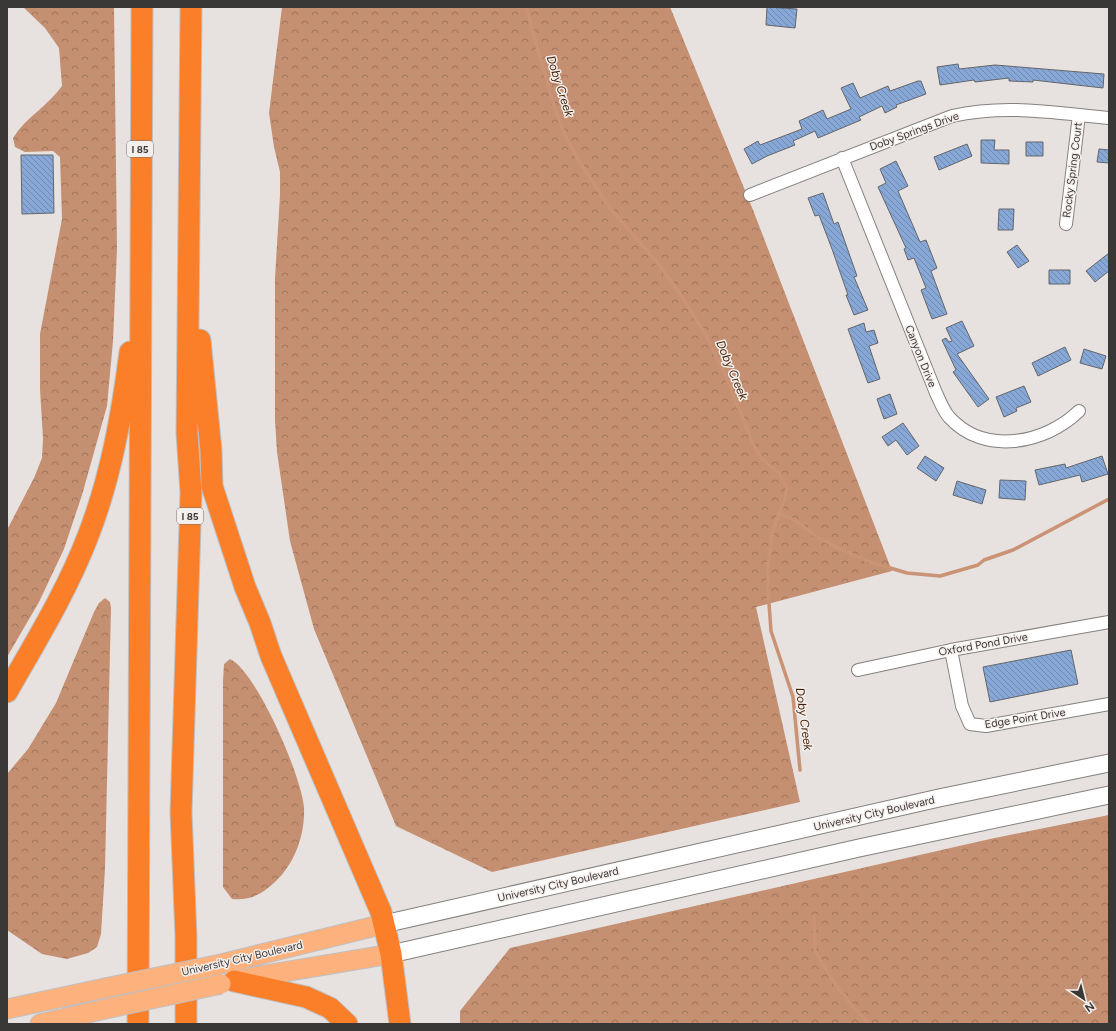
<svg xmlns="http://www.w3.org/2000/svg" width="1116" height="1031" font-family="Figtree,sans-serif">
  <style>
    .forest { fill: url(#forest-crowns) }
    .lines { fill: none; stroke-linecap: round; stroke-linejoin: round }
    .stream { stroke: #ca9375; stroke-width: 3.5 }
    .building { fill: url(#building-back-hatch); stroke: #63666b }
    .street-casing { stroke: #86807e; stroke-width: 14 }
    .secondary-casing { stroke: #86807e; stroke-width: 19 }
    .primary-casing { stroke: #c0bfbf; stroke-width: 21 }
    .highway-casing { stroke: #c0bfbf; stroke-width: 23 }
    .street { stroke: #fff; stroke-width: 12 }
    .secondary { stroke: #fff; stroke-width: 17 }
    .primary { stroke: #fdb27e; stroke-width: 19 }
    .highway { stroke: #fb7e28; stroke-width: 21 }
    .primary-bridge-casing { stroke: #c0bfbf; stroke-width: 21; stroke-linecap: butt }
    .primary-bridge { stroke: #fdb27e; stroke-width: 19 }
    .labels { text-anchor: middle; stroke-width: 3; stroke-linejoin: round; paint-order: stroke }
    .shield { fill: #f5efec; stroke: #726f6d; stroke-width: 1 }
    .shield-label { font-size: 10px; font-weight: bold; fill: #3a3837 }
    .street-label { font-size: 11px; fill: #3a3837; stroke: #f5efec }
    .water-label { font-size: 12px; font-style: italic; fill: #421e07; stroke: #f5efec }
  </style>
  <defs>
    <pattern id="forest-crowns" width="20" height="18" patternUnits="userSpaceOnUse"><rect width="20" height="18" fill="#c58f71"/><path d="M2 6a3 3 0 1 1 6 0M12 15a3 3 0 1 1 6 0" fill="none" stroke="#a1765e"/></pattern>
    <pattern id="building-back-hatch" width="6" height="6" patternUnits="userSpaceOnUse"><rect width="6" height="6" fill="#87a7d7"/><path d="M-1 5l2 2M0 0l6 6M5-1l2 2" fill="none" stroke="#6f89af"/></pattern>
  </defs>
  <rect width="100%" height="100%" fill="#e7e2df"/>
  <path class="forest" d="M 23,7 L 114,7 L 117,249 L 113,341 L 107,406 L 82,495 L 64,549 L 39,602 L 7,657 L 7,530 L 34,478 L 42,458 L 43,439 L 40,389 L 40,334 L 62,219 L 60,157 L 53,151 L 25,152 L 15,147 L 13,138 C 26,117 48,106 62,86 L 59,48 L 45,28 Z
    M 282,7 L 670,7 L 753,210 L 892,571 L 756,607 L 800,802 L 492,872 L 396,826 L 314,629 L 290,541 L 277,452 L 275,420 L 275,278 L 280,195 L 280,172 L 274,147 L 269,113 Z
    M 105,598 L 110,602 L 111,608 L 105,869 L 101,934 L 97,947 L 88,953 L 67,959 L 42,954 L 7,930 L 7,774 L 28,749 L 56,703 L 94,612 L 99,603 Z
    M 230,659 C 257,672 302,777 304,808 C 305,835 295,863 275,882 C 262,894 250,901 232,899 L 223,887 L 223,681 L 224,664 Z
    M 1109,815 L 1109,1024 L 460,1024 L 460,1011 L 510,948 L 990,839 Z"/>
  <g class="lines">
    <path class="stream" d="M 526,7 L 555,109 L 564,133 L 579,161 L 609,207 L 659,265 L 678,291 L 706,335 L 727,379 L 753,444 L 761,458 L 780,474 L 787,488 L 785,498 L 773,530 L 768,565 L 768,590 L 771,631 L 793,697 L 800,770
      M 779,513 L 796,521 L 816,536 L 840,549 L 870,562 L 907,573 L 940,576 L 978,565 L 984,560 L 1013,550 L 1109,499
      M 814,916 L 815,952 L 841,993 L 845,995 L 846,999 L 869,1024"/>
  </g>
  <path class="building" d="M 767,7 L 797,9 L 795,28 L 766,25 Z
    M 958,64 L 959,69 L 995,65 L 1104,74 L 1103,88 L 1033,80 L 1033,82 L 1009,81 L 1009,78 L 975,82 L 974,80 L 940,85 L 937,67 Z
    M 918,81 L 921,81 L 926,94 L 896,105 L 897,107 L 885,113 L 882,106 L 859,117 L 861,120 L 818,138 L 815,131 L 793,141 L 795,145 L 767,156 L 752,164 L 744,149 L 758,141 L 760,145 L 802,129 L 799,121 L 823,110 L 827,119 L 851,109 L 841,88 L 853,83 L 860,98 L 888,86 L 890,91 Z
    M 981,140 L 995,140 L 994,150 L 1009,150 L 1009,164 L 981,163 Z
    M 1026,142 L 1043,142 L 1043,156 L 1026,156 Z
    M 967,144 L 972,156 L 939,170 L 934,157 Z
    M 1099,149 L 1109,150 L 1109,163 L 1097,162 Z
    M 21,155 L 53,155 L 54,213 L 22,214 Z
    M 896,161 L 908,186 L 898,191 L 920,242 L 926,240 L 937,268 L 931,271 L 947,314 L 932,319 L 921,290 L 926,288 L 914,258 L 908,260 L 904,249 L 906,248 L 878,187 L 886,183 L 880,169 Z
    M 823,193 L 834,224 L 838,222 L 857,276 L 854,277 L 868,310 L 854,315 L 846,295 L 848,295 L 832,249 L 819,215 L 815,216 L 808,198 Z
    M 999,209 L 1014,209 L 1013,230 L 998,230 Z
    M 1017,245 L 1029,261 L 1018,268 L 1007,252 Z
    M 1109,253 L 1109,271 L 1095,282 L 1086,271 Z
    M 1049,270 L 1070,270 L 1070,284 L 1049,284 Z
    M 962,321 L 974,346 L 957,354 L 989,399 L 978,407 L 953,372 L 956,370 L 942,340 L 946,338 L 949,342 L 952,341 L 946,328 Z
    M 864,323 L 866,332 L 874,330 L 878,343 L 869,346 L 880,379 L 868,383 L 848,329 Z
    M 1065,347 L 1071,360 L 1038,376 L 1032,363 Z
    M 1084,349 L 1106,356 L 1102,369 L 1080,363 Z
    M 1024,386 L 1031,402 L 1016,408 L 1017,411 L 1004,417 L 996,397 Z
    M 890,394 L 897,414 L 884,419 L 877,399 Z
    M 903,423 L 919,446 L 907,455 L 896,440 L 888,446 L 882,437 Z
    M 925,456 L 944,468 L 936,481 L 917,468 Z
    M 1102,456 L 1108,474 L 1082,482 L 1080,475 L 1039,485 L 1035,470 L 1065,464 L 1066,468 Z
    M 1000,480 L 1026,481 L 1025,500 L 999,498 Z
    M 957,481 L 986,490 L 982,504 L 953,495 Z
    M 1071,650 L 1078,684 L 990,702 L 983,667 Z"/>
  <g class="lines">
    <defs>
      <path id="street" d="M 842,158 L 936,393 C 940,401 943,410 949,417 C 984,456 1045,444 1079,411
        M 750,195 L 952,116 C 1007,104 1054,113 1109,118
        M 1066,224 L 1079,115
        M 951,650 L 962,706 L 970,724 L 986,726 L 1109,704
        M 858,670 L 951,650 L 1109,622"/>
      <path id="secondary" d="M 384,924 L 939,798 L 1109,763
        M 391,954 L 859,848 L 1109,795"/>
      <path id="primary" d="M 221,964 L 384,924
        M 236,980 L 391,954
        M 7,1009 L 105,988
        M 40,1024 L 105,1009"/>
      <path id="highway" d="M 200,340 L 211,450 L 212,486 L 245,587 L 260,623 L 271,656 L 381,912 L 391,954 L 400,1024
        M 7,692 C 36,641 67,591 88,536 C 111,477 122,414 130,352
        M 234,981 L 306,997 L 330,1008 L 347,1024
        M 138,1024 L 142,7
        M 186,1024 L 186,937 L 181,812 L 191,493 L 187,433 L 191,7"/>
    </defs>
    <use href="#street" class="street-casing"/>
    <use href="#secondary" class="secondary-casing"/>
    <use href="#primary" class="primary-casing"/>
    <use href="#highway" class="highway-casing"/>
    <use href="#street" class="street"/>
    <use href="#secondary" class="secondary"/>
    <use href="#primary" class="primary"/>
    <use href="#highway" class="highway"/>
    <defs>
      <path id="primary-bridge" d="M 105,988 L 221,964
        M 105,1009 L 221,984"/>
    </defs>
    <use href="#primary-bridge" class="primary-bridge-casing"/>
    <use href="#primary-bridge" class="primary-bridge"/>
  </g>
  <g class="labels">
    <g class="shield">
      <rect x="127" y="141" width="26" height="16" rx="3"/>
      <rect x="177" y="508" width="26" height="16" rx="3"/>
    </g>
    <g class="shield-label">
      <text x="140" y="153">I 85</text>
      <text x="190" y="520">I 85</text>
    </g>
    <g class="street-label">
      <text transform="translate(914 131) rotate(-20)" y="4">Doby Springs Drive</text>
      <text transform="translate(1072 170) rotate(-83)" y="4">Rocky Spring Court</text>
      <text transform="translate(921 356) rotate(68)" y="4">Canyon Drive</text>
      <text transform="translate(983 644) rotate(-10)" y="4">Oxford Pond Drive</text>
      <text transform="translate(1025 718) rotate(-9)" y="4">Edge Point Drive</text>
      <text transform="translate(874 813) rotate(-13)" y="4">University City Boulevard</text>
      <text transform="translate(558 884) rotate(-13)" y="4">University City Boulevard</text>
      <text transform="translate(242 958) rotate(-13)" y="4">University City Boulevard</text>
    </g>
    <g class="water-label">
      <text transform="translate(560 86) rotate(72)" y="4">Doby Creek</text>
      <text transform="translate(732 370) rotate(67)" y="4">Doby Creek</text>
      <text transform="translate(804 719) rotate(82)" y="4">Doby Creek</text>
    </g>
  </g>
  <rect width="1116" height="1031" fill="none" stroke="#3a3837" stroke-width="16"/>
  <g transform="translate(1084 999) rotate(145)" stroke="#f5efec" stroke-width="3" paint-order="stroke">
  <path d="M0-3L7 15L0 10L-7 15Z" fill="#3a3837"/>
  <text y="-6" font-size="11" font-weight="bold" text-anchor="middle" fill="#3a3837">N</text>
  </g>
</svg>
